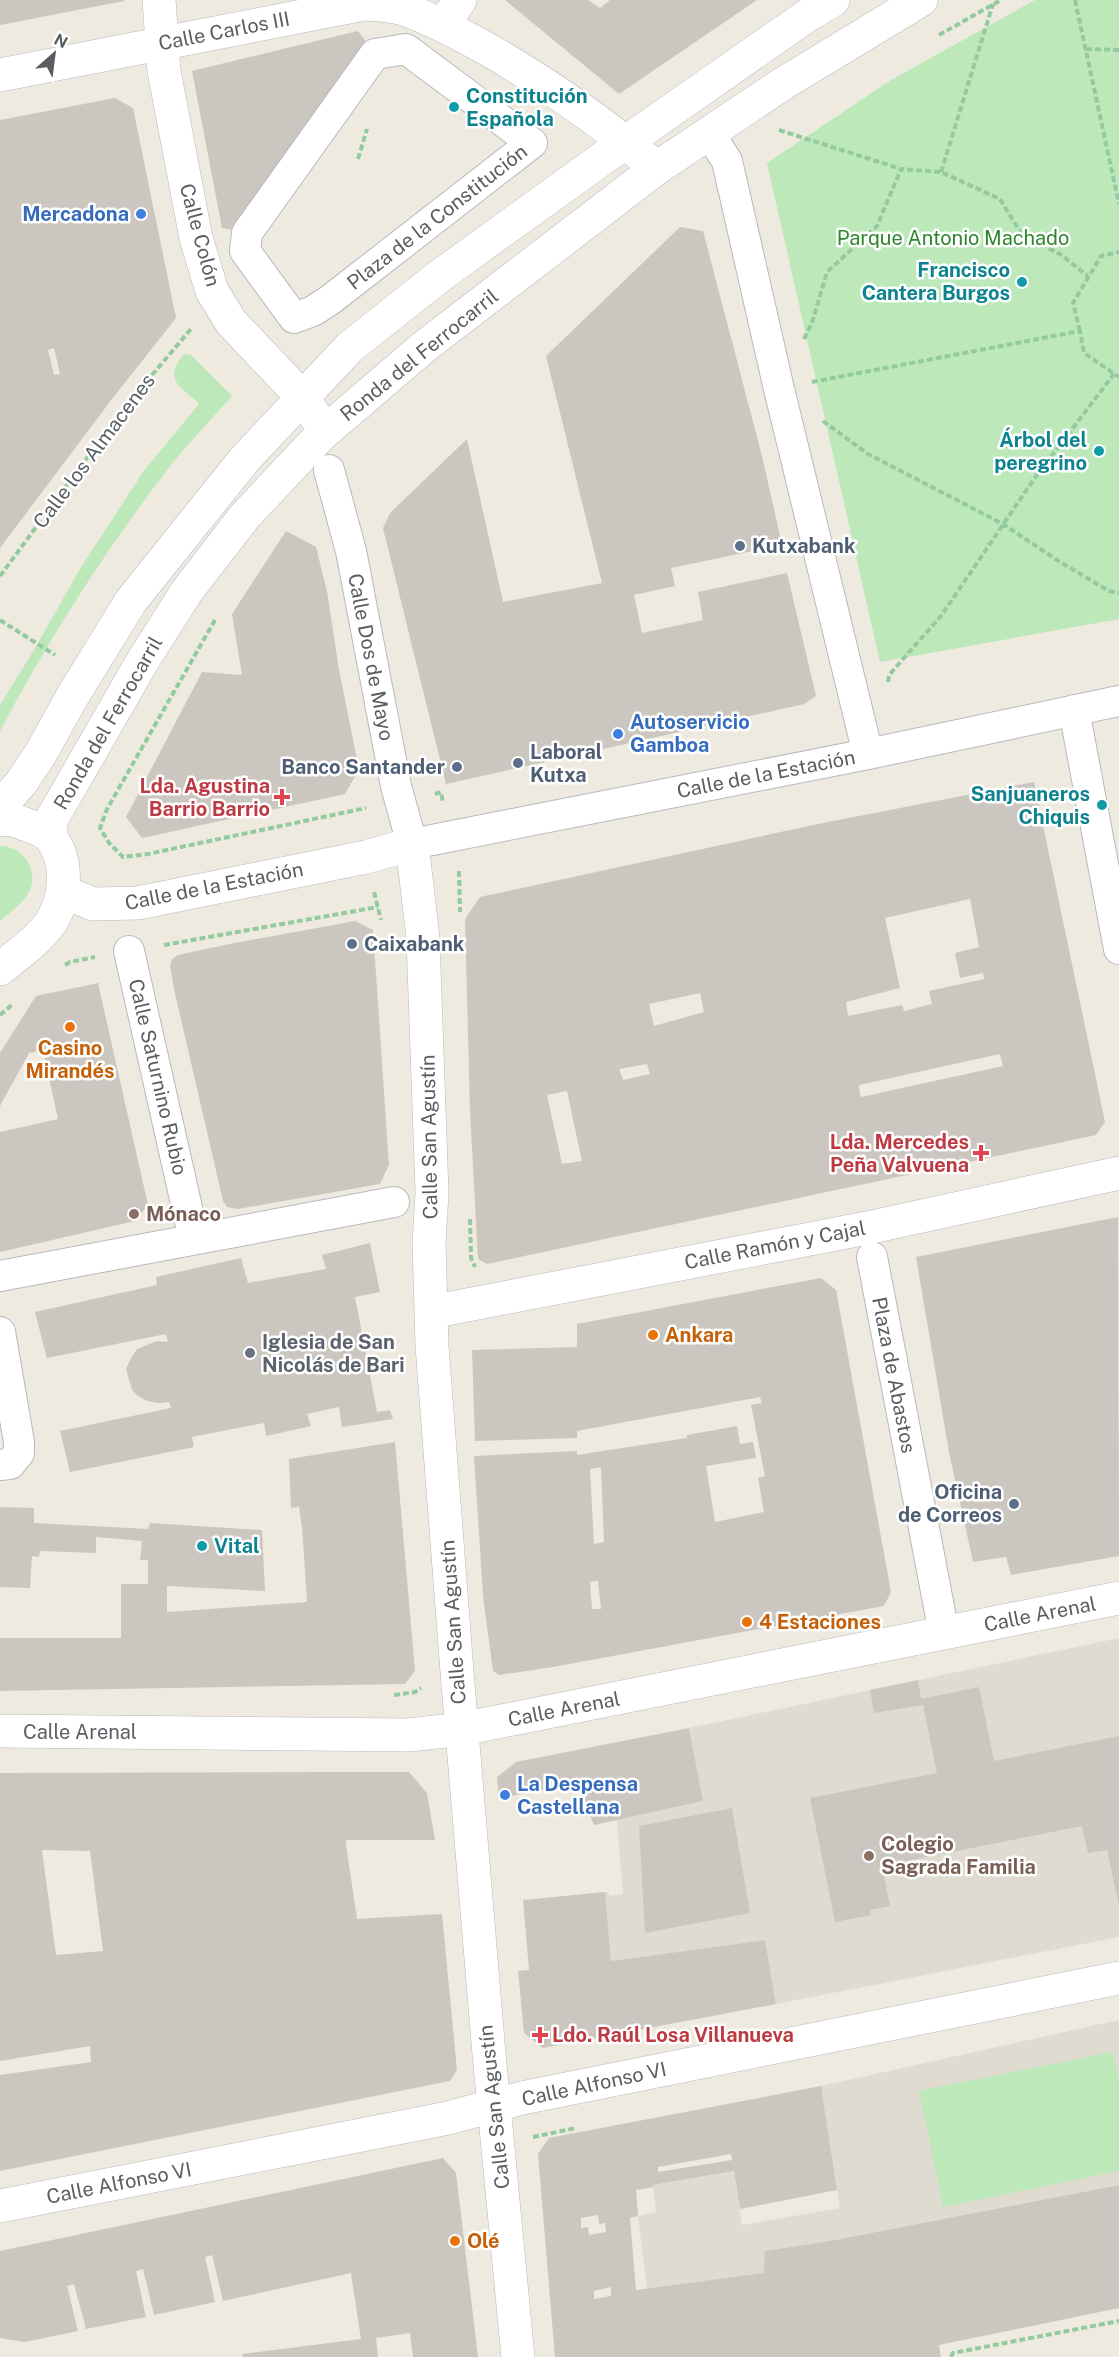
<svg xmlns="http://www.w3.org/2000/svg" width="1119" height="2357" font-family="'Public Sans',sans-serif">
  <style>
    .education { fill: #e0dbd1 }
    .green { fill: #bde8ba }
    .building { fill: #cbc6bf; fill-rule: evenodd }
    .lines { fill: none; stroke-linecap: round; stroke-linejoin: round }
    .pedestrian-casing { stroke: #b6b9be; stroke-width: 32 }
    .minor-casing { stroke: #b6b9be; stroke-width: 34 }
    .secondary-casing { stroke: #b6bbc1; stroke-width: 34 }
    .path { stroke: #93ca9e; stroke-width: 4; stroke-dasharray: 6 3; stroke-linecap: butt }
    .pedestrian { stroke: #fff; stroke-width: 30 }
    .minor { stroke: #fff; stroke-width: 33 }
    .secondary { stroke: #fff; stroke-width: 33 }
    .culture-dot { fill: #0f9aa8; stroke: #fff; stroke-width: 2 }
    .shop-dot { fill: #3f7fe0; stroke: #fff; stroke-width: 2 }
    .service-dot { fill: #5c6f8a; stroke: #fff; stroke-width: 2 }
    .health-dot { fill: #e0444e; stroke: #fff; stroke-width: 2 }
    .food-dot { fill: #e8710a; stroke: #fff; stroke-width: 2 }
    .education-dot { fill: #8d6e63; stroke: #fff; stroke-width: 2 }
    .worship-dot { fill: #6b7280; stroke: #fff; stroke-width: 2 }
    .labels { text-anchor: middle; stroke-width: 5; stroke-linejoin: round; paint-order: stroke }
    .street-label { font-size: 20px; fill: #595e63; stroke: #fff }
    .culture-label { font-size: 20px; font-weight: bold; fill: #0d838f; stroke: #fff; text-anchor: end }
    .shop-label { font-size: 20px; font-weight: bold; fill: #366cbe; stroke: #fff; text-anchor: start }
    .park-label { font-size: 20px; fill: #2e862d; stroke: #fff }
    .service-label { font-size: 20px; font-weight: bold; fill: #4e5e75; stroke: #fff; text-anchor: start }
    .health-label { font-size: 20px; font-weight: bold; fill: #be3a42; stroke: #fff; text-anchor: end }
    .food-label { font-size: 20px; font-weight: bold; fill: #c56008; stroke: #fff; text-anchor: start }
    .education-label { font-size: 20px; font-weight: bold; fill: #785e54; stroke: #fff; text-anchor: start }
    .worship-label { font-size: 20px; font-weight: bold; fill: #5b616d; stroke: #fff; text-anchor: start }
  </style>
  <rect width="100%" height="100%" fill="#eeeae0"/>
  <path class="education" d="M 1119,1638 L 1119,1937 L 776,2004 L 765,1940 L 611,1961 L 605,1892 L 607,1892 L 610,1896 L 623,1894 L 617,1820 L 703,1801 L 689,1728 Z
    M 1119,2020 L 1119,2185 L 830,2241 L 836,2264 L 647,2289 L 638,2216 L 656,2212 L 653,2185 L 734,2171 L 742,2225 L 840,2208 L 821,2086 Z"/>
  <path class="green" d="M 1035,0 L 1119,0 L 1119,619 L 880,662 L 767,163 L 891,80 Z
    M 184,354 L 191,355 L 232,396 C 212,419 190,441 171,465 C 107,548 49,638 0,731 L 0,705 L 37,645 L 78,572 L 143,472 L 199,404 C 181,386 162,381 184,354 Z
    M 0,846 C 22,846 39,869 30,890 C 25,902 10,912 0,921 Z
    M 1113,2052 L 1119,2080 L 1119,2171 L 943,2207 L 919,2091 Z"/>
  <path class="building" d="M 0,0 L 124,0 L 124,1 L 0,25 Z
    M 505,0 L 588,0 L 600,8 L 610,0 L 757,0 L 619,94 Z
    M 358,31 L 375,54 L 247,233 L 222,228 L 192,71 Z
    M 115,98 L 133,108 L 176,318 L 112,399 L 0,548 L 0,120 ZM 54,348 L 60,374 L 54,375 L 48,350 Z
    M 680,227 L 703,231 L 762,456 L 782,545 L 671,568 L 675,586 L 634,595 L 642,633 L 703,620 L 698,592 L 787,573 L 816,696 L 804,704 L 446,784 L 383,528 L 390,513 L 467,439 L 503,602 L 602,583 L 546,356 Z
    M 286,531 L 316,547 L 327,591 L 339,670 L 359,769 L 345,794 L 142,838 L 126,817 L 202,672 L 242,675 L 232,614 Z
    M 1034,782 L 1105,1122 L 1096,1135 L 487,1264 L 478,1259 L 470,1111 L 465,919 L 480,897 L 818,824 ZM 970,899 L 979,947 L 955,953 L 960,978 L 983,973 L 984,979 L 929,991 L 932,1004 L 904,1011 L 902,1005 L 848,1016 L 846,1002 L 900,988 L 885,918 ZM 700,993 L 704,1012 L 654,1026 L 649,1004 ZM 1000,1054 L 1003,1066 L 861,1097 L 860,1095 L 859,1085 ZM 647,1064 L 650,1074 L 623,1080 L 619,1069 ZM 567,1091 L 582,1161 L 562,1164 L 547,1095 Z
    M 355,921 L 373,930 L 389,1165 L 380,1184 L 238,1209 L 227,1207 L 223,1201 L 174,989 L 170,965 L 172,959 L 178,955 L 229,944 Z
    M 98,983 L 148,1205 L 135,1221 L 0,1252 L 0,1132 L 58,1119 L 43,1050 L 29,1053 L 0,1106 L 0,1053 L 36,996 Z
    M 1118,1217 L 1119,1556 L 1011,1575 L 1006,1557 L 973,1562 L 949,1452 L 916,1257 Z
    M 370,1243 L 380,1292 L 355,1297 L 377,1412 L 390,1410 L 393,1419 L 342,1427 L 339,1407 L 307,1414 L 311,1426 L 266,1436 L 264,1423 L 192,1437 L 194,1447 L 70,1472 L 60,1431 L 171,1408 L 169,1402 L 159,1403 L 147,1401 L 138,1396 L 132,1390 L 126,1369 L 131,1358 L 137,1349 L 157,1341 L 168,1342 L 166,1334 L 47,1358 L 35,1312 L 157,1285 L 156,1277 L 241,1258 L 248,1283 L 326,1269 L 322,1255 Z
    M 821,1278 L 836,1290 L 891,1592 L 884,1606 L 553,1667 L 499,1675 L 493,1671 L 483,1596 L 474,1456 L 577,1451 L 577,1455 L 687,1438 L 687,1435 L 737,1426 L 740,1444 L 753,1442 L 756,1458 L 706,1466 L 715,1522 L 764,1512 L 758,1478 L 765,1476 L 751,1405 L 762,1403 L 760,1397 L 577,1431 L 577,1438 L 475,1441 L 472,1350 L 577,1347 L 577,1324 ZM 601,1467 L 604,1542 L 594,1544 L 590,1469 ZM 598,1581 L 601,1609 L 592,1609 L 590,1582 Z
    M 395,1442 L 415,1671 L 405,1684 L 0,1691 L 0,1638 L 121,1638 L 121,1584 L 148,1584 L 148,1560 L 140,1560 L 142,1541 L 96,1537 L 96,1553 L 40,1551 L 39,1557 L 32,1556 L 30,1588 L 0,1587 L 0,1507 L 34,1508 L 34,1523 L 148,1529 L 150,1523 L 262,1530 L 265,1591 L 167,1586 L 167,1612 L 307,1602 L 302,1527 L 299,1507 L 291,1508 L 289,1459 Z
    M 918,1680 L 921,1699 L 979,1687 L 994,1761 L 1119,1736 L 1119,1905 L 1107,1850 L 1088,1853 L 1082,1826 L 882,1866 L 890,1906 L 870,1910 L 871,1915 L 835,1922 L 810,1798 L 937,1773 L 923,1705 L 874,1713 L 870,1690 Z
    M 689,1728 L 703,1801 L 594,1825 L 577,1784 L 499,1798 L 497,1777 L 516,1762 Z
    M 337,1772 L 409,1772 L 427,1793 L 435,1840 L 346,1840 L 346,1844 L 357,1919 L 442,1914 L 457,2070 L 450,2081 L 0,2171 L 0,2075 L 91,2062 L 90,2046 L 0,2061 L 0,1773 ZM 42,1850 L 90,1851 L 103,1951 L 56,1955 Z
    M 732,1808 L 750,1913 L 645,1933 L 639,1826 Z
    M 605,1892 L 611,1961 L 765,1940 L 776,2004 L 543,2048 L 524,2033 L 518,1971 L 529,1970 L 523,1900 Z
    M 821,2086 L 837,2190 L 740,2209 L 734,2171 L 653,2185 L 654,2187 L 636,2190 L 638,2216 L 630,2218 L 636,2290 L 764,2273 L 765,2251 L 830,2241 L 1119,2185 L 1119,2308 L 939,2345 L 941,2357 L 555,2357 L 538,2154 L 549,2138 ZM 731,2154 L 732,2160 L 658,2172 L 658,2167 ZM 598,2215 L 599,2224 L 605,2223 L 606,2232 L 589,2235 L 588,2227 L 581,2228 L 581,2218 ZM 611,2287 L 611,2296 L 594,2299 L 594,2291 Z
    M 443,2158 L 456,2173 L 478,2357 L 413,2357 L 410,2333 L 376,2338 L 378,2357 L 243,2357 L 242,2354 L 361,2339 L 351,2273 L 223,2301 L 212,2255 L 205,2257 L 215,2302 L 154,2315 L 143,2269 L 136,2271 L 146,2317 L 86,2329 L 74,2284 L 67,2286 L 78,2331 L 25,2342 L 0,2338 L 0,2251 Z"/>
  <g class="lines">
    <defs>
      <path id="pedestrian" d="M 406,49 L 532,143 L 330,300 L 313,311 L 294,318 L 245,251 L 247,233 L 375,54 Z
        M 709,133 L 727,161 L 779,389 L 868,754
        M 329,470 L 351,551 L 396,786 L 412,844 L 868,754 L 1119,701
        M 1074,710 L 1119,949
        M 129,951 L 194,1239
        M 872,1257 L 944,1633
        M 0,1276 L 394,1202
        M 0,1332 L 19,1442 L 19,1453 L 10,1464 L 0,1465"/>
      <path id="minor" d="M 443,25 L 460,0
        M 0,75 L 364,4 C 380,5 395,5 409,11 C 434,20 457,33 480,45 C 542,80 602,122 657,168
        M 64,892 L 93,904 L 138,903 L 366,857 L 412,844 L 423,938 L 432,1193 L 429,1243 L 432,1346 L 457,1672 L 489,2054 L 518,2357
        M 431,1312 L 867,1228 L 1119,1173
        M 0,1731 L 409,1735 L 462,1729 L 1119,1598
        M 0,2206 L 448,2118 L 522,2098 L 1119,1978"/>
      <path id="secondary" d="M 159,0 L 164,71 L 196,238 L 212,291 L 231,322 L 302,397 L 315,416
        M 0,807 L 21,783 L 41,753 L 72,697 L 131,601 L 244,460 L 350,347 L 441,275 L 599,161 L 808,15 L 833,0
        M 0,820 C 10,818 17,821 27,825 C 35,828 45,831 51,838 C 69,861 66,899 51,922 C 38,941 17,955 0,969
        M 51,838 L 51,820 L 69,789 L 142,662 L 187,591 L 245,516 L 321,435 L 425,346 L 657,168 L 784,83 L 921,0"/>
    </defs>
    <use href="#pedestrian" class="pedestrian-casing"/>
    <use href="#minor" class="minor-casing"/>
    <use href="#secondary" class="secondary-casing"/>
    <path class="path" d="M 1075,0 L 1119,204
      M 939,35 L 1001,0
      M 1086,49 L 1119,50
      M 779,130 L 901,169
      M 358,159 L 367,129
      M 941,172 L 993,4
      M 1080,331 L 1073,303 L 1101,256 L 1119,252
      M 804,339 L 812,323 L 827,272 L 877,226 L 901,169 L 941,172 L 1000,199 L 1022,235 L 1060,254 L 1088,276
      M 812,382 L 1080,331 L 1084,353 L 1119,377
      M 823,421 L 868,454 L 1003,524 L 1057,560 L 1109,591 L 1119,593
      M 0,576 L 124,408 L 191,329
      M 0,620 L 55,655
      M 215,620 L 107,809 L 100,828 L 109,843 L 123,857 L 148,854 L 366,808
      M 888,682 L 889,675 L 941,616 L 1034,479 L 1114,374
      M 435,794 L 441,792 L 443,803
      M 459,871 L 460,912
      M 374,892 L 381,920
      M 164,945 L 378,907
      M 65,965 L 70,962 L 95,957
      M 0,1015 L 13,1004
      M 470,1219 L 471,1258 L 475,1267
      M 394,1695 L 415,1692 L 421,1688
      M 533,2137 L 576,2128
      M 951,2357 L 953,2353 L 1119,2321"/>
    <use href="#pedestrian" class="pedestrian"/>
    <use href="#minor" class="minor"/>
    <use href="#secondary" class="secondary"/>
  </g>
  <g class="culture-dot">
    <circle cx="454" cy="107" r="6"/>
    <circle cx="1022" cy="282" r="6"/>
    <circle cx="1099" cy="451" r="6"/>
    <circle cx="1102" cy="805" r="6"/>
    <circle cx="202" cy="1546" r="6"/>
  </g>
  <g class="shop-dot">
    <circle cx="141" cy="214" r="6"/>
    <circle cx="618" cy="734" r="6"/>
    <circle cx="505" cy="1795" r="6"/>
  </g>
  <g class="service-dot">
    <circle cx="740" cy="546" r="6"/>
    <circle cx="518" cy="763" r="6"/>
    <circle cx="457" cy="767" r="6"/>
    <circle cx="352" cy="944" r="6"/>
    <circle cx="1014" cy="1504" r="6"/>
  </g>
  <g class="health-dot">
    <path d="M279 788h6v6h6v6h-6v6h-6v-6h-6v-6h6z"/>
    <path d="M978 1144h6v6h6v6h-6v6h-6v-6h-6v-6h6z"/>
    <path d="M537 2026h6v6h6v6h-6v6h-6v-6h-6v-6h6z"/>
  </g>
  <g class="food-dot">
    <circle cx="70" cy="1027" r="6"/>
    <circle cx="653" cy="1335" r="6"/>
    <circle cx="747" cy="1622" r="6"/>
    <circle cx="455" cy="2241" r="6"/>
  </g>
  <g class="education-dot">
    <circle cx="134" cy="1214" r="6"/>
    <circle cx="869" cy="1856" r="6"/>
  </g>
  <circle class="worship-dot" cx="250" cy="1353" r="6"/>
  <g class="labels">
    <g class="street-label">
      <text transform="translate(224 31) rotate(-11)" y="7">Calle Carlos III</text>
      <text transform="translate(437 217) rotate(-38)" y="7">Plaza de la Constitución</text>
      <text transform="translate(200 235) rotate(75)" y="7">Calle Colón</text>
      <text transform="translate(419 355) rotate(-39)" y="7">Ronda del Ferrocarril</text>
      <text transform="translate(94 451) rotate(-53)" y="7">Calle los Almacenes</text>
      <text transform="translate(371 657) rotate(79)" y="7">Calle Dos de Mayo</text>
      <text transform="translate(108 723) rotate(-60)" y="7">Ronda del Ferrocarril</text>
      <text transform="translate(766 774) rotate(-11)" y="7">Calle de la Estación</text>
      <text transform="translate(214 886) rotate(-11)" y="7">Calle de la Estación</text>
      <text transform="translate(158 1077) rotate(77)" y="7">Calle Saturnino Rubio</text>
      <text transform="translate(429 1137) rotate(-91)" y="7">Calle San Agustín</text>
      <text transform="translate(775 1245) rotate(-11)" y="7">Calle Ramón y Cajal</text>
      <text transform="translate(894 1375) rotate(79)" y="7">Plaza de Abastos</text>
      <text transform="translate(1040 1614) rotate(-11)" y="7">Calle Arenal</text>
      <text transform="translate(453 1622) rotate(-94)" y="7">Calle San Agustín</text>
      <text transform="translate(564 1709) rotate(-11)" y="7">Calle Arenal</text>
      <text x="80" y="1739">Calle Arenal</text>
      <text transform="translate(594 2084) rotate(-12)" y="7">Calle Alfonso VI</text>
      <text transform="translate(494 2107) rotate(-96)" y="7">Calle San Agustín</text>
      <text transform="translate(119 2183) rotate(-11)" y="7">Calle Alfonso VI</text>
    </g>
    <g class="culture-label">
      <text x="466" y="103" text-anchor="start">Constitución<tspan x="466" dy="23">Española</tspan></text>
      <text x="1010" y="277">Francisco<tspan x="1010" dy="23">Cantera Burgos</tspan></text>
      <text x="1087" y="447">Árbol del<tspan x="1087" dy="23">peregrino</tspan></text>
      <text x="1090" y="801">Sanjuaneros<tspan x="1090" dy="23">Chiquis</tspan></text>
      <text x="214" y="1553" text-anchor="start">Vital</text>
    </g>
    <g class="shop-label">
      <text x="129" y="221" text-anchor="end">Mercadona</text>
      <text x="630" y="729">Autoservicio<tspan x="630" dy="23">Gamboa</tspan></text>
      <text x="517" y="1791">La Despensa<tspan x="517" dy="23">Castellana</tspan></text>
    </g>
    <g class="park-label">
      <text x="953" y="245">Parque Antonio Machado</text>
    </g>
    <g class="service-label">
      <text x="752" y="553">Kutxabank</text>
      <text x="530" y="759">Laboral<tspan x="530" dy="23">Kutxa</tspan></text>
      <text x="445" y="774" text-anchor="end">Banco Santander</text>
      <text x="364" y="951">Caixabank</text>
      <text x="1002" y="1499" text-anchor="end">Oficina<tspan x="1002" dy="23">de Correos</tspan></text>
    </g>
    <g class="health-label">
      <text x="270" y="793">Lda. Agustina<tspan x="270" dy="23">Barrio Barrio</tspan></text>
      <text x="969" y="1149">Lda. Mercedes<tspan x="969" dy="23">Peña Valvuena</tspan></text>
      <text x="552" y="2042" text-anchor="start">Ldo. Raúl Losa Villanueva</text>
    </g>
    <g class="food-label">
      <text x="70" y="1055" text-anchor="middle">Casino<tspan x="70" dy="23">Mirandés</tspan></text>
      <text x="665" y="1342">Ankara</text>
      <text x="759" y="1629">4 Estaciones</text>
      <text x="467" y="2248">Olé</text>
    </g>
    <g class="education-label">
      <text x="146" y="1221">Mónaco</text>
      <text x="881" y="1851">Colegio<tspan x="881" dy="23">Sagrada Familia</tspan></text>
    </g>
    <g class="worship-label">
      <text x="262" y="1349">Iglesia de San<tspan x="262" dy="23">Nicolás de Bari</tspan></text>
    </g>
  </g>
  <g transform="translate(54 54) rotate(28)" stroke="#ffffff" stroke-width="4.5" paint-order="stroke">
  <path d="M0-4.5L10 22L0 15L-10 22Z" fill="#595e63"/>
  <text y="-9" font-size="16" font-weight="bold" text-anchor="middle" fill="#595e63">N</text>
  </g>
</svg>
